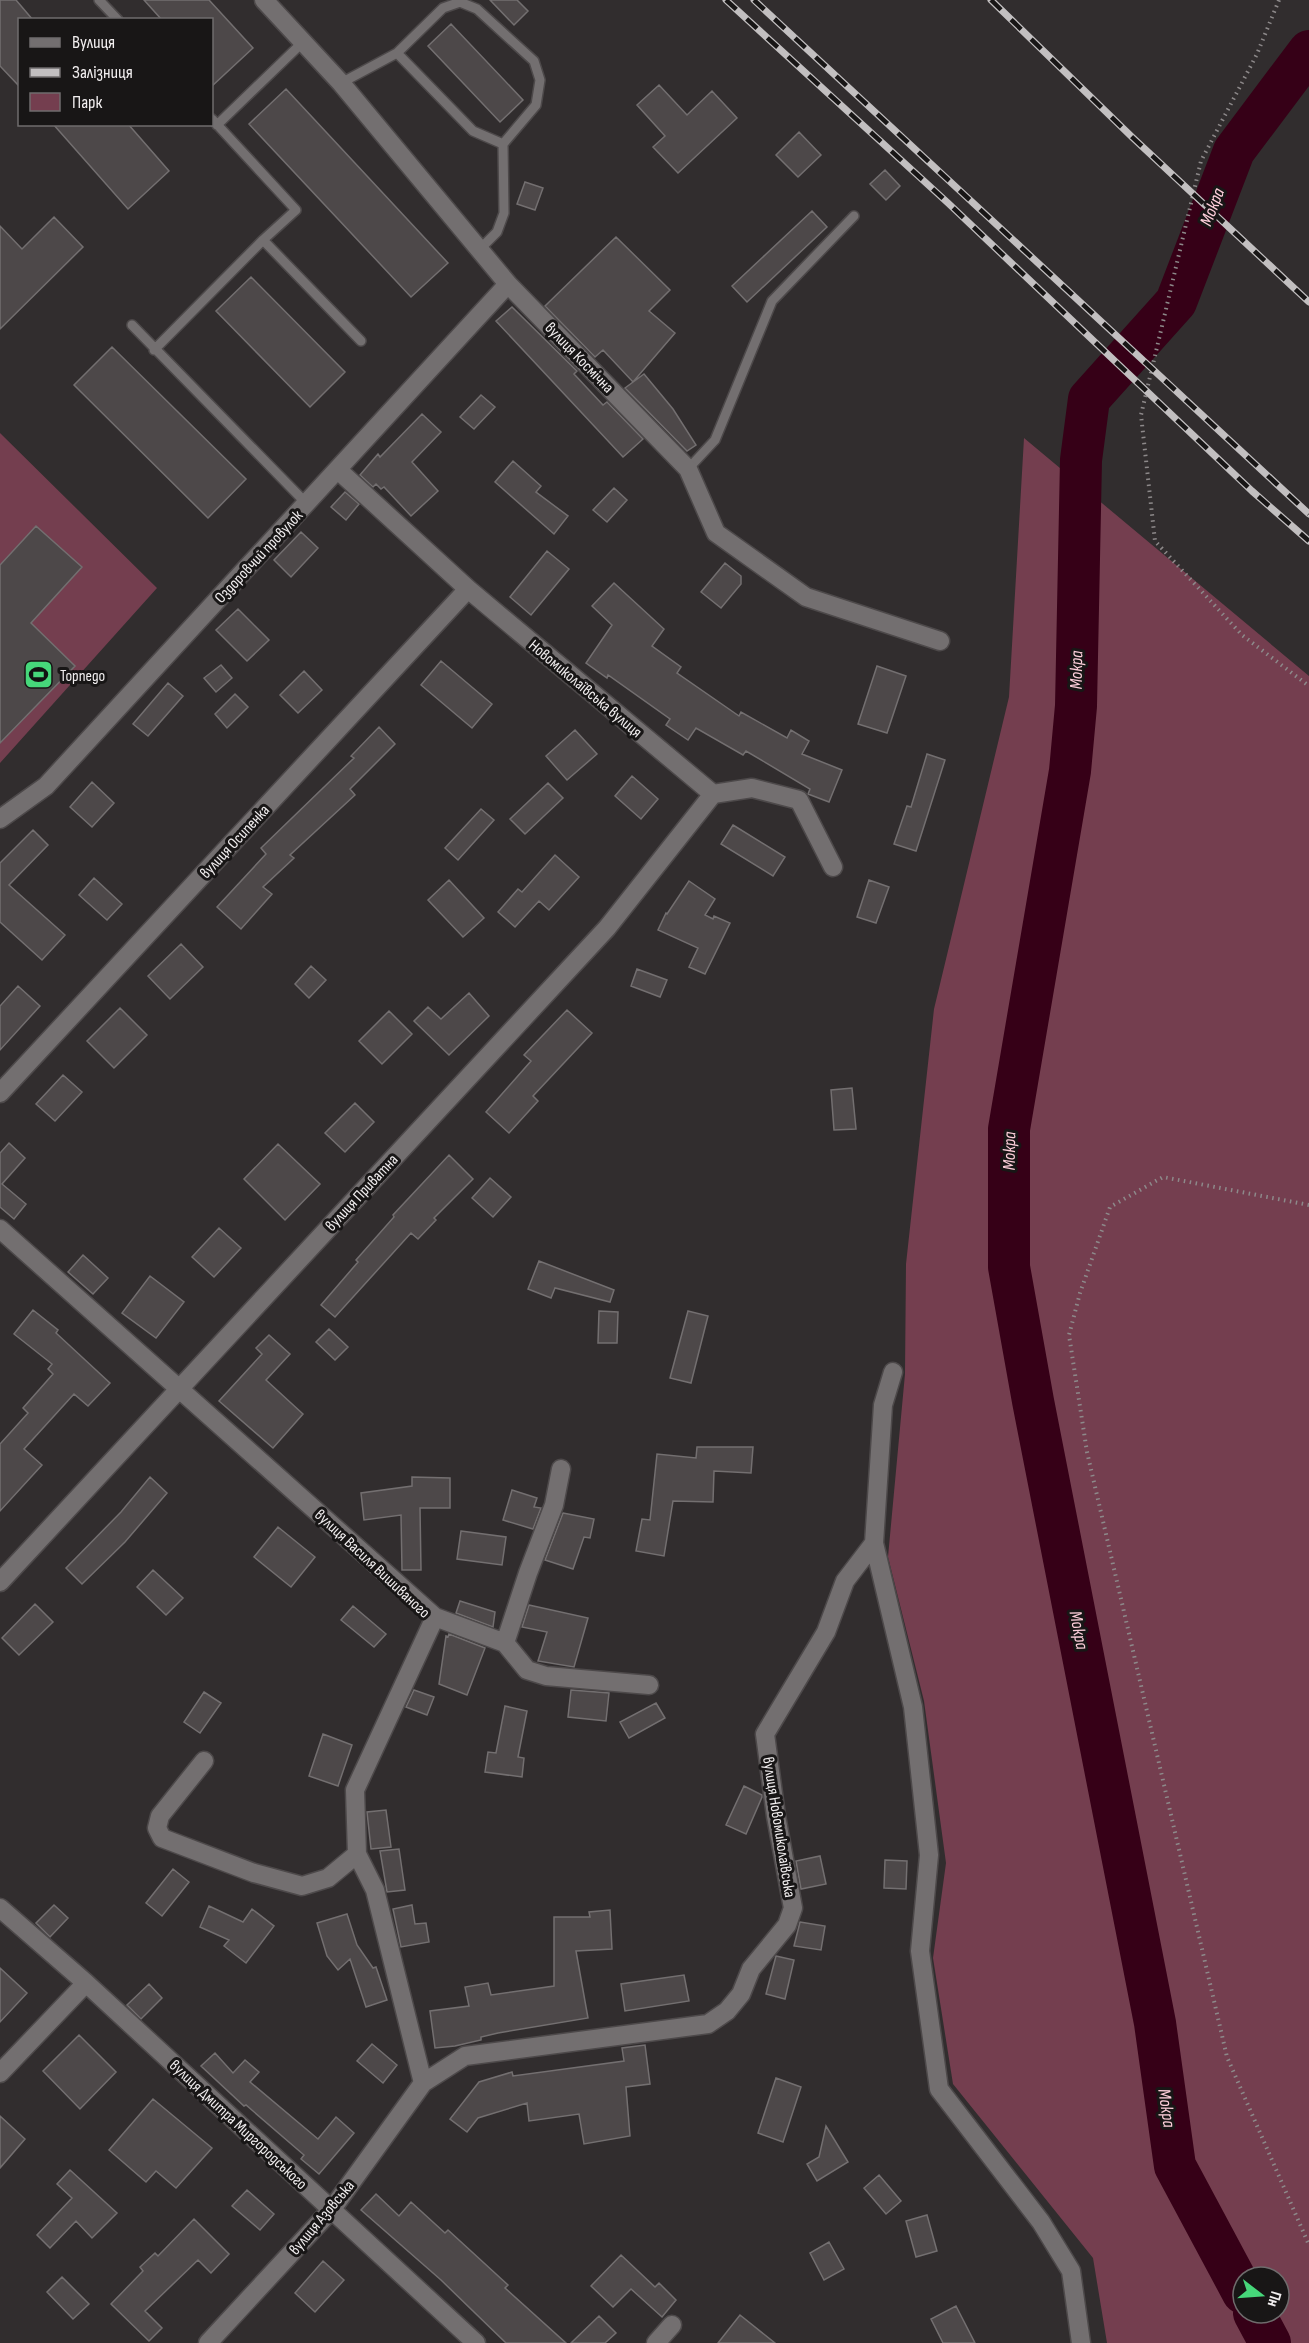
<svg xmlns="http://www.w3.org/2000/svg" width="1309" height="2343" font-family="'Sofia Sans Condensed',sans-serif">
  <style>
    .green { fill: #743e4f; fill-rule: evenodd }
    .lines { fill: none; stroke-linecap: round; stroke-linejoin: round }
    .river { stroke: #360017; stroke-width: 42 }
    .building { fill: #4d4849; stroke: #736f70; stroke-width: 1.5 }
    .service-casing { stroke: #4d494a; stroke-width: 12 }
    .minor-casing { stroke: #4d494a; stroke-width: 21 }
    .path { stroke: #8d898a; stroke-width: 4; stroke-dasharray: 1.5 4.5; stroke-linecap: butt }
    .service { stroke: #736f70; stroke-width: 9 }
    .minor { stroke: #736f70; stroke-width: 18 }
    .rail-casing { stroke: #c2bfc0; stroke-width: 7 }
    .rail { stroke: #181616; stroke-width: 4.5; stroke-dasharray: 14; stroke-linecap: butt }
    .labels { text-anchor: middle; stroke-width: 6; stroke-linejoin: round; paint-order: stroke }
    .street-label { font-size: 16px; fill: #f1eeef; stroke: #181616 }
    .poi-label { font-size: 16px; fill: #f1eeef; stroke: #181616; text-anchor: start }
    .water-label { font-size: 18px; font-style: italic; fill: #fdceda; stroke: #181616 }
  </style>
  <rect width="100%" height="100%" fill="#312d2e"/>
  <path class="green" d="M 0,433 L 157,588 L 0,763 Z
    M 1024,438 L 1309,676 L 1309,2343 L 1107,2343 L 1093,2258 L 953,2084 L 933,1958 L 946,1863 L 924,1701 L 888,1557 L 905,1374 L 906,1264 L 934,1009 L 1009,697 ZM 1243,2277 L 1279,2277 L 1279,2313 L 1243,2313 Z"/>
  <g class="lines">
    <path class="river" d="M 1243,2293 L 1175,2166 L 1155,2023 L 1033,1401 L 1009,1267 L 1009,1129 L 1070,771 L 1076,706 L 1081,460 L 1089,399 L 1176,302 L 1234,151 L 1309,51
      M 1254,2313 L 1270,2343"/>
  </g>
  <path class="building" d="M 0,0 L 16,0 L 33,20 L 20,20 L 20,87 L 0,66 Z
    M 144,0 L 209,0 L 253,48 L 212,86 L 212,20 L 162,20 Z
    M 490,0 L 517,0 L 528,11 L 514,25 Z
    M 451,24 L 523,100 L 500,122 L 428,46 Z
    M 659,85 L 687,115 L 712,91 L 737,118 L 678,173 L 653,147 L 665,136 L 637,105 Z
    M 286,89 L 448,263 L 411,297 L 249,124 Z
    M 53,124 L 128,124 L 169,171 L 128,209 Z
    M 799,132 L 821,155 L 798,177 L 776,155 Z
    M 885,170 L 900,186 L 886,200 L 870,184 Z
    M 525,182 L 543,188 L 535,210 L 517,204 Z
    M 812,211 L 827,227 L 747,302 L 732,286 Z
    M 54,217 L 83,247 L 0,329 L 0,226 L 22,249 Z
    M 616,237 L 670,290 L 649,311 L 675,333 L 633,382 L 603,350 L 595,357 L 545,306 Z
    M 251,277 L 345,372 L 310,407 L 216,311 Z
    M 512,307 L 577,371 L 574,374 L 603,405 L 607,402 L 643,439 L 623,457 L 496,321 Z
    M 112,347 L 246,479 L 208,518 L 74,385 Z
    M 644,374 L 673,409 L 696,445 L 687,451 L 625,388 Z
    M 481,395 L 495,407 L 474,429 L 460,417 Z
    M 422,414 L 441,432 L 412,462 L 438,491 L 411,516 L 384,487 L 381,489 L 376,484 L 373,487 L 360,475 L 378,454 L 380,457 Z
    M 513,461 L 541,486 L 536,492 L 568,516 L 554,534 L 495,482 Z
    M 614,488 L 627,500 L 607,522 L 593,510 Z
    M 345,492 L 359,504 L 346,520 L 331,507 Z
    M 36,526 L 82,567 L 31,623 L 75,666 L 0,743 L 0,565 Z
    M 301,532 L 318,548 L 291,577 L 274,560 Z
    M 547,551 L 569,569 L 531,615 L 510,597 Z
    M 725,563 L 741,576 L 741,584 L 721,608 L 701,592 Z
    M 614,583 L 664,629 L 652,646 L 681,667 L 677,673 L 739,716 L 741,712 L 787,738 L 791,730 L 809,741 L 802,754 L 842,770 L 829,802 L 808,794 L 810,789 L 746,751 L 743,755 L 696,728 L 688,740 L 666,725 L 670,719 L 608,675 L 607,678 L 586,663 L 612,625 L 592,606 Z
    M 238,609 L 269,640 L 247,661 L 216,630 Z
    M 441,661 L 492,704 L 472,728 L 421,685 Z
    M 221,665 L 232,678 L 216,692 L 204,678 Z
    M 877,666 L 906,676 L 887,733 L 858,724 Z
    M 304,671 L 322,690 L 298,713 L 280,695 Z
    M 168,683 L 183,696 L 148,736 L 133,724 Z
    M 235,694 L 248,707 L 227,728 L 215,714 Z
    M 379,727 L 395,744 L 350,789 L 355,795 L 290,855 L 294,858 L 263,887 L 272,894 L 241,929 L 217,907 L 266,854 L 261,848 L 354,758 L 351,756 Z
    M 575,730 L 597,754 L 567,780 L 546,756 Z
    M 927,754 L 945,760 L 916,851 L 894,844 L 907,806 L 911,807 Z
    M 632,776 L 658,799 L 641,819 L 615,796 Z
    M 92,782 L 114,803 L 92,827 L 70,807 Z
    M 548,783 L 563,798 L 525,834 L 510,819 Z
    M 481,809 L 494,820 L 458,860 L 445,848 Z
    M 733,825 L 785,857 L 773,876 L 721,844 Z
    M 33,830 L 48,845 L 9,885 L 65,935 L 42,960 L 0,922 L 0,863 Z
    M 555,855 L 579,877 L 549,910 L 539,901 L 515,927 L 498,912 L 518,889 L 522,892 Z
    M 94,878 L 122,904 L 107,920 L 79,895 Z
    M 449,880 L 484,918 L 463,937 L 428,900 Z
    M 869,880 L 889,887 L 876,923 L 857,917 Z
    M 689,881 L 715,899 L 705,915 L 713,919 L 714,916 L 730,923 L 705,974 L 689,967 L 698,948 L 658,930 L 666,913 L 667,914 Z
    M 181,944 L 203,967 L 170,999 L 148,976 Z
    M 311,966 L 326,980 L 309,998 L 295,984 Z
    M 637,969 L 667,980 L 660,997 L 631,986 Z
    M 18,986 L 40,1006 L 0,1050 L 0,1006 Z
    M 469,993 L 489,1016 L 449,1055 L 414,1021 L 428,1007 L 441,1019 Z
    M 120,1008 L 147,1035 L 114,1068 L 87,1041 Z
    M 567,1010 L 592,1033 L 533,1096 L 538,1101 L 509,1133 L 486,1112 L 531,1061 L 524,1055 Z
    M 389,1011 L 412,1034 L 382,1064 L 359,1041 Z
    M 63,1075 L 82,1092 L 55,1121 L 36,1104 Z
    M 852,1088 L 856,1129 L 834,1130 L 831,1090 Z
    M 355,1103 L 374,1122 L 345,1152 L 325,1133 Z
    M 9,1143 L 25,1158 L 2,1184 L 26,1204 L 14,1219 L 0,1207 L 0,1153 Z
    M 278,1144 L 320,1184 L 285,1220 L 244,1179 Z
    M 449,1155 L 473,1179 L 434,1218 L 436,1220 L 418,1239 L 411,1233 L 335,1317 L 321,1305 L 358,1262 L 356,1260 L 394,1217 L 393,1215 Z
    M 490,1178 L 511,1197 L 493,1217 L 472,1198 Z
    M 219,1228 L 241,1248 L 214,1277 L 192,1257 Z
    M 83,1255 L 108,1278 L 93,1294 L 68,1272 Z
    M 539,1261 L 614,1290 L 610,1302 L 555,1288 L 551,1298 L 528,1289 Z
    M 150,1276 L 184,1302 L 156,1338 L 122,1313 Z
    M 33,1310 L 58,1330 L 56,1333 L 110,1383 L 88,1406 L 74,1394 L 24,1449 L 42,1465 L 0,1511 L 0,1444 L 28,1413 L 23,1408 L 53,1374 L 48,1369 L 52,1364 L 14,1334 Z
    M 599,1311 L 618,1312 L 617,1343 L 598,1343 Z
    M 688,1311 L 708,1316 L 691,1383 L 670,1378 Z
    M 329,1329 L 348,1347 L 335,1360 L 316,1342 Z
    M 269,1335 L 290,1354 L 266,1380 L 303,1414 L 273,1448 L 219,1401 L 262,1354 L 256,1348 Z
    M 697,1447 L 753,1447 L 751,1473 L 714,1471 L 713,1502 L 673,1501 L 664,1556 L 636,1551 L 642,1519 L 650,1520 L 657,1454 L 696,1458 Z
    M 150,1477 L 167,1493 L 125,1542 L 82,1584 L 66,1568 L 121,1512 Z
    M 412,1477 L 450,1478 L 450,1508 L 420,1508 L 421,1570 L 402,1570 L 401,1515 L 364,1520 L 361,1493 L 412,1486 Z
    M 512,1490 L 537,1498 L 534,1507 L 541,1508 L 533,1529 L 503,1520 Z
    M 563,1513 L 594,1519 L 590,1538 L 584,1537 L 573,1569 L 545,1560 Z
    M 278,1527 L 315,1557 L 291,1587 L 254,1557 Z
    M 461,1531 L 506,1537 L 502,1565 L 457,1559 Z
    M 153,1570 L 183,1598 L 166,1615 L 137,1587 Z
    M 460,1601 L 495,1612 L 493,1627 L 456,1613 Z
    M 35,1604 L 53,1622 L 19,1655 L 2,1638 Z
    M 529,1605 L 588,1618 L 574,1667 L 538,1661 L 547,1632 L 522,1627 Z
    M 353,1606 L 386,1634 L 374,1647 L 341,1620 Z
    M 449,1634 L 485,1648 L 467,1695 L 439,1684 L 446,1636 L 448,1637 Z
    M 414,1690 L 434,1697 L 427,1715 L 406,1707 Z
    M 571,1690 L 609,1693 L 606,1721 L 568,1717 Z
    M 204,1692 L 221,1703 L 200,1733 L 184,1722 Z
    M 656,1703 L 665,1718 L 629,1738 L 620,1722 Z
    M 505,1706 L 527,1711 L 518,1757 L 524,1758 L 522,1777 L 485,1772 L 488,1752 L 496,1753 Z
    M 323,1734 L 352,1745 L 338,1786 L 309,1776 Z
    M 744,1786 L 762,1795 L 762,1797 L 746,1834 L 726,1825 Z
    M 386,1810 L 391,1847 L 371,1849 L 367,1812 Z
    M 399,1849 L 405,1890 L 387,1892 L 380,1851 Z
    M 820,1856 L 826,1884 L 801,1889 L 796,1861 Z
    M 885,1860 L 907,1861 L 906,1889 L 884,1888 Z
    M 173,1869 L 189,1882 L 162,1916 L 146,1903 Z
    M 54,1905 L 68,1918 L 50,1937 L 36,1923 Z
    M 412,1905 L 415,1924 L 426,1923 L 429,1942 L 401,1947 L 393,1909 Z
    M 209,1906 L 243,1922 L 252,1909 L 274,1926 L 246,1963 L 224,1946 L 229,1940 L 200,1927 Z
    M 610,1910 L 612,1949 L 576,1951 L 588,2018 L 498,2033 L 481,2037 L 481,2040 L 455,2046 L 435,2048 L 430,2011 L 469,2006 L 465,1987 L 488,1983 L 491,1995 L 554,1986 L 554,1917 L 590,1917 L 589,1912 Z
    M 347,1914 L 357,1945 L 373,1968 L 376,1967 L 387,2000 L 366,2007 L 350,1959 L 338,1970 L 327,1956 L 317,1923 Z
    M 800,1922 L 825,1926 L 821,1950 L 794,1946 Z
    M 776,1956 L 794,1960 L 785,1999 L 766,1994 Z
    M 0,1968 L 27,1993 L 0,2022 Z
    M 684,1975 L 689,2001 L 625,2011 L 621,1984 Z
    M 149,1984 L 162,1998 L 141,2019 L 127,2005 Z
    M 79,2035 L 116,2072 L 80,2109 L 43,2071 Z
    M 372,2044 L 397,2065 L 383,2083 L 357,2061 Z
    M 645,2045 L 650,2084 L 626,2087 L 630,2136 L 584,2144 L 579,2114 L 529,2121 L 527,2103 L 478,2118 L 467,2132 L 450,2119 L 479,2082 L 512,2072 L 513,2076 L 624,2061 L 622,2048 Z
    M 215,2053 L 233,2073 L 245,2060 L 259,2072 L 250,2082 L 318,2139 L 336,2117 L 354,2133 L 319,2174 L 301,2159 L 304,2155 L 246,2105 L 244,2106 L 201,2066 Z
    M 776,2078 L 801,2087 L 783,2142 L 758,2133 Z
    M 153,2099 L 212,2148 L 176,2188 L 156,2171 L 146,2182 L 109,2150 Z
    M 0,2116 L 25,2139 L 0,2168 Z
    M 826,2126 L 848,2162 L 817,2181 L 807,2164 L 819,2157 Z
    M 70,2170 L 117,2213 L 92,2238 L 76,2221 L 50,2248 L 37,2235 L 72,2198 L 57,2184 Z
    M 879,2175 L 901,2201 L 886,2214 L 864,2188 Z
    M 247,2190 L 274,2214 L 260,2230 L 232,2206 Z
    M 376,2194 L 399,2216 L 411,2202 L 445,2233 L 448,2230 L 508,2285 L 505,2288 L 566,2343 L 506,2343 L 441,2280 L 361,2210 Z
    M 927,2215 L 937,2251 L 916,2257 L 906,2221 Z
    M 194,2219 L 229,2254 L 211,2273 L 198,2260 L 145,2311 L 162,2328 L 149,2341 L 111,2304 L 143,2271 L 140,2267 L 155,2253 L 158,2256 Z
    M 829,2242 L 844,2269 L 824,2280 L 810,2253 Z
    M 621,2255 L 655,2287 L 659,2283 L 676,2300 L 662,2317 L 631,2289 L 613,2307 L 591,2286 Z
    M 323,2261 L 344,2280 L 315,2312 L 295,2293 Z
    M 62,2277 L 89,2304 L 73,2319 L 47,2292 Z
    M 956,2306 L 975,2343 L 943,2343 L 931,2319 Z
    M 740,2315 L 775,2343 L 718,2343 Z
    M 599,2316 L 616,2333 L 605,2343 L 571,2343 Z"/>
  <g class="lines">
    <defs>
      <path id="service" d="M 99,0 L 118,20
        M 397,53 L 473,131 L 503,144
        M 341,83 L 397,53 L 443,8 L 460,2 L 477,9 L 534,61 L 540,80 L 536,105 L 503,144 L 504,213 L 497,232 L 479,250
        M 212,119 L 296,210 L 263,240 L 361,341
        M 217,125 L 303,42
        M 132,325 L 307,504
        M 154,350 L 263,240
        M 688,469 L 715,440 L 772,301 L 854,216"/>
      <path id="minor" d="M 264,0 L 341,83 L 508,284 L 688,469 L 716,533 L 806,597 L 940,641
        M 338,470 L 468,589 L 713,794 L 752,788 L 799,800 L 833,867
        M 0,819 L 46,786 L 508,284
        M 0,1093 L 468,589
        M 0,1229 L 435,1617 L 355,1790 L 357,1854 L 375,1890 L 423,2083
        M 874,1543 L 913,1707 L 929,1855 L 920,1951 L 939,2089 L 1041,2222 L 1071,2271 L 1081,2343
        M 0,1582 L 607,928 L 713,794
        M 435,1617 L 505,1643 L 527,1670 L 546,1676 L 649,1685
        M 505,1643 L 528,1573 L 554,1505 L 561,1469
        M 204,1761 L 160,1816 L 157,1828 L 162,1838 L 254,1873 L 302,1886 L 328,1878 L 357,1854
        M 0,1908 L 86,1983 L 476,2343
        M 0,2073 L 86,1983
        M 208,2343 L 332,2209 L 423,2083 L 465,2056 L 708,2024 L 727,2011 L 741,1994 L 751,1969 L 787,1925 L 793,1908 L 776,1816 L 765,1734 L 826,1632 L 845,1581 L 874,1543 L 883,1405 L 893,1372
        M 656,2343 L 672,2325"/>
    </defs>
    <use href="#service" class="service-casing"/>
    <use href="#minor" class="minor-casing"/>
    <path class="path" d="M 1279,0 L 1257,54 L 1201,161 L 1141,415 L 1155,541 L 1242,635 L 1309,686
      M 1309,1205 L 1163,1177 L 1110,1207 L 1080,1293 L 1069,1335 L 1087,1452 L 1227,2057 L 1309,2245"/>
    <use href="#service" class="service"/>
    <use href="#minor" class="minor"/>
    <defs>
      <path id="rail" d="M 726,0 L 948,203 L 1252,491 L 1309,541
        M 754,0 L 1309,514
        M 991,0 L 1132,137 L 1309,302"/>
    </defs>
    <use href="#rail" class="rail-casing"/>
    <use href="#rail" class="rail"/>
  </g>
  <defs>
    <symbol id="stadium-square" viewBox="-11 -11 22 22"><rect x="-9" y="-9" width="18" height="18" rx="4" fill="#46d77a" stroke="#181616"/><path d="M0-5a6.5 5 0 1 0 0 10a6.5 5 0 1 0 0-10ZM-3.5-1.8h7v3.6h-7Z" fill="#111"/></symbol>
  </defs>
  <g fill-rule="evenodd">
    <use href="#stadium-square" x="22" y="658" width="33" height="33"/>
  </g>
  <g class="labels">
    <g class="street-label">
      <text transform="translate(580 357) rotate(46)" y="6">вулиця Космічна</text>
      <text transform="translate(258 556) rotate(-47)" y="6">Оздоровчий провулок</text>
      <text transform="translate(586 688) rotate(40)" y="6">Новомиколаївська вулиця</text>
      <text transform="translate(234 841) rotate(-47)" y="6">вулиця Осипенка</text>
      <text transform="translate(361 1192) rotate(-47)" y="6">вулиця Приватна</text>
      <text transform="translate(373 1563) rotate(43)" y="6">вулиця Василя Вишиваного</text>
      <text transform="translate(780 1827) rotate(81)" y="6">вулиця Новомиколаївська</text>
      <text transform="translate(239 2124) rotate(43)" y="6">вулиця Дмитра Миргородського</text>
      <text transform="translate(321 2217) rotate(-50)" y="6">вулиця Азовська</text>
    </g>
    <g class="poi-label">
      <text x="60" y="681">Торпедо</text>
    </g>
    <g class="water-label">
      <text transform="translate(1212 207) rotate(-69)" y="6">Мокра</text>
      <text transform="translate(1076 670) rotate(-89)" y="6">Мокра</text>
      <text transform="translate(1009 1151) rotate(-89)" y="6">Мокра</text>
      <text transform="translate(1079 1630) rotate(79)" y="6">Мокра</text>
      <text transform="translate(1167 2108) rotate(82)" y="6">Мокра</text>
    </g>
  </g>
  <rect x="18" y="18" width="195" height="108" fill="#181616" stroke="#6f6c6d" stroke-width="1.5"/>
  <rect x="30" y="38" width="30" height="9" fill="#736f70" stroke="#6f6c6d" stroke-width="1.5"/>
  <text x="72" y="48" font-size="18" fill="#f1eeef">Вулиця</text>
  <rect x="30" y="68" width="30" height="9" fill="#c2bfc0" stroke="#6f6c6d" stroke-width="1.5"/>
  <text x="72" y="78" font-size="18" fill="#f1eeef">Залізниця</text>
  <rect x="30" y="93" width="30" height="18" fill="#743e4f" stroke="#6f6c6d" stroke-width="1.5"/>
  <text x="72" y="108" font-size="18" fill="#f1eeef">Парк</text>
  <g transform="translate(1261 2295) rotate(107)"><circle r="28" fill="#181616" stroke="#6f6c6d" stroke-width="1.5"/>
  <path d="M0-4.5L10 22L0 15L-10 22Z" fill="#46d77a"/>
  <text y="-9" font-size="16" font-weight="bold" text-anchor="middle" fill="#f1eeef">Пн</text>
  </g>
</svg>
